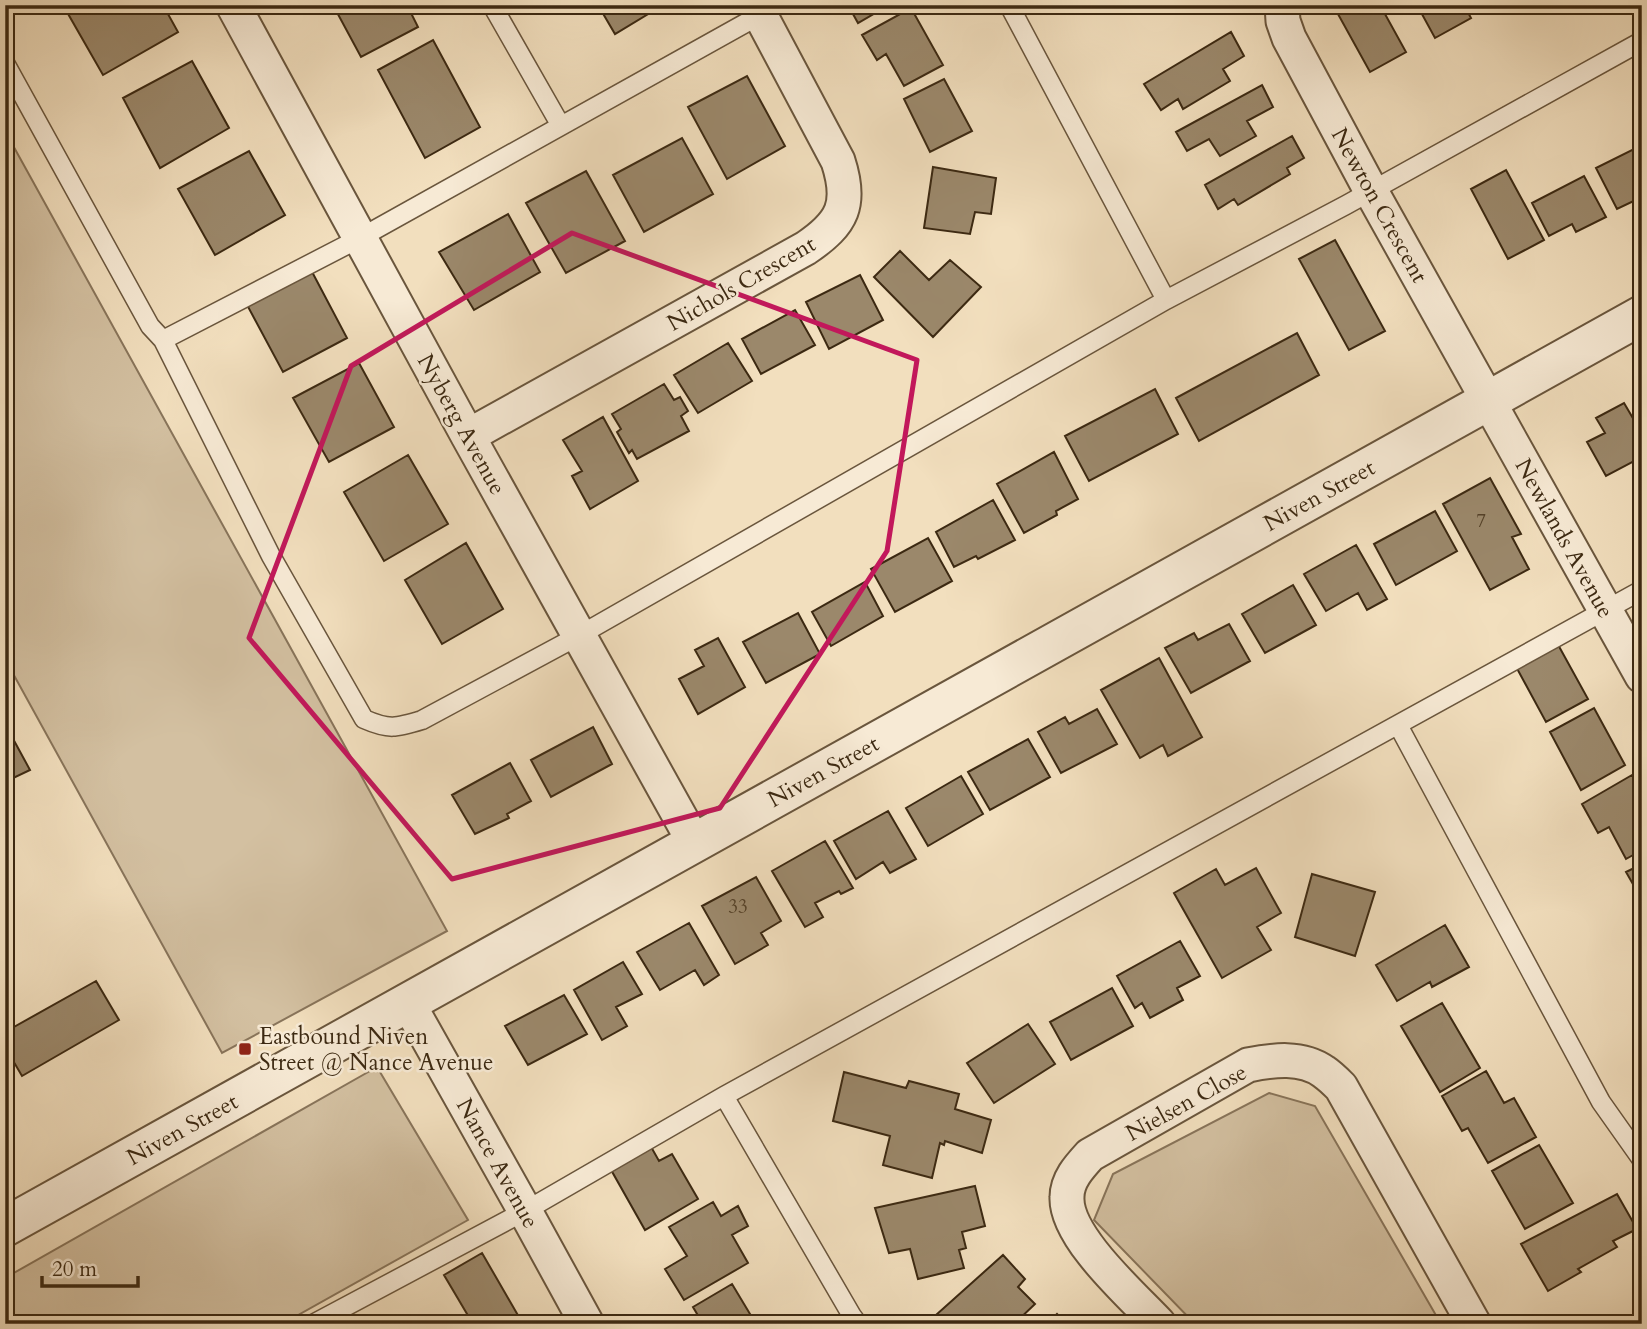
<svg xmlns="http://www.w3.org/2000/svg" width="1647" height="1329" font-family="Cardo,serif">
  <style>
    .green { fill: #d3c0a1; stroke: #88745a; stroke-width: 2 }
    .building { fill: #9b886b; stroke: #3c2912; stroke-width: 2 }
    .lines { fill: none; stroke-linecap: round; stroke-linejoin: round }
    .service-casing { stroke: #6a563d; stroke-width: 21 }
    .minor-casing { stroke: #6a563d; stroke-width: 37 }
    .tertiary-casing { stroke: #6a563d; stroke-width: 42 }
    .service { stroke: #f7ead5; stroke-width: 18 }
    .minor { stroke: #f7ead5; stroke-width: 33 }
    .tertiary { stroke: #f7ead5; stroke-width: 38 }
    .marked { fill: none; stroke: #c2185b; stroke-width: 5; stroke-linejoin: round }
    .poi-dot { fill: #8f2418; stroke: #f7ead5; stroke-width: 2.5 }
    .labels { text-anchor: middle; stroke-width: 5; stroke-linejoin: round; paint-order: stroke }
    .number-label { font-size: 19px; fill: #544128 }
    .street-label { font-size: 23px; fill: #3c2912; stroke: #f7ead5 }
    .poi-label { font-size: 23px; fill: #3c2912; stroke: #f7ead5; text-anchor: start }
  </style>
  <rect width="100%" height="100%" fill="#f2dfbe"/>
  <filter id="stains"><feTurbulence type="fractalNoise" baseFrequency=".00286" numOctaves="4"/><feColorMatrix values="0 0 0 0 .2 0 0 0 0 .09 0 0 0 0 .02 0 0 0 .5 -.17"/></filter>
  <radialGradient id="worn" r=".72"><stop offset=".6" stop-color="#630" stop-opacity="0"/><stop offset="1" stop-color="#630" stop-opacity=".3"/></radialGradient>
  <path class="green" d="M 5,131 L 447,931 L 222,1053 L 5,659 Z
    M 377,1067 L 468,1220 L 282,1324 L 5,1324 L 5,1278 Z
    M 1269,1093 L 1315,1106 L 1441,1324 L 1195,1324 L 1094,1220 L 1113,1174 Z"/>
  <path class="building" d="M 79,5 L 163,5 L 178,32 L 103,75 L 67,12 Z
    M 333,5 L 407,5 L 418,27 L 361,57 Z
    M 598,5 L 663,5 L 615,34 Z
    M 848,5 L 889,5 L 858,23 Z
    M 1128,5 L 1217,5 L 1218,10 L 1128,14 Z
    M 1333,5 L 1380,5 L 1406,52 L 1370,72 Z
    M 1417,5 L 1464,5 L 1471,18 L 1435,38 Z
    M 911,8 L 943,65 L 904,86 L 886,54 L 877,60 L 862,35 Z
    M 1231,32 L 1244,56 L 1223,69 L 1230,81 L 1183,109 L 1178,99 L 1161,110 L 1144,84 Z
    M 433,40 L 480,127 L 425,158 L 378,70 Z
    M 192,61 L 229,128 L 160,168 L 123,98 Z
    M 747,76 L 785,146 L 727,179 L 688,107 Z
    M 944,79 L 972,131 L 930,152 L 904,99 Z
    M 1262,85 L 1273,107 L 1247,121 L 1256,136 L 1220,156 L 1209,139 L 1187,151 L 1176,132 Z
    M 1292,136 L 1304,158 L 1287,168 L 1290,174 L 1238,205 L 1234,199 L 1218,209 L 1205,185 Z
    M 682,138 L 713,194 L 644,232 L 613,175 Z
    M 1642,145 L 1642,197 L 1617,209 L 1596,168 Z
    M 249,151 L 285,215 L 215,255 L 178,189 Z
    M 933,167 L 996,178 L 991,214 L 975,212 L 970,234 L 924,228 Z
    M 1506,170 L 1544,240 L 1508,259 L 1471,189 Z
    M 586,171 L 625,241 L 566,273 L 526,203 Z
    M 1584,176 L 1606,217 L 1576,232 L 1572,224 L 1549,236 L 1532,203 Z
    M 508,214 L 540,272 L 474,310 L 439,252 Z
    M 1335,240 L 1385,331 L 1349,350 L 1299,259 Z
    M 900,251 L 929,280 L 950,260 L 981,287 L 933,337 L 874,277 Z
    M 310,268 L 347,338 L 283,372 L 246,303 Z
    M 860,275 L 883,320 L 829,349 L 806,302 Z
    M 795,310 L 815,345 L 761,374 L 742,339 Z
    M 1297,333 L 1319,375 L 1199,441 L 1176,398 Z
    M 728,343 L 752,381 L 698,413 L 674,375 Z
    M 359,363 L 394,427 L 329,462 L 293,398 Z
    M 664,384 L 674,400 L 680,397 L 688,411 L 681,416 L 689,431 L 637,459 L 632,450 L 629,453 L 617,432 L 621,429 L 612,414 Z
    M 1155,389 L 1178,434 L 1089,481 L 1065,436 Z
    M 1624,403 L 1634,420 L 1638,417 L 1642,423 L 1642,457 L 1606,476 L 1587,442 L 1605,433 L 1596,418 Z
    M 603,417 L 638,481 L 590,509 L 572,476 L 582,471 L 563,440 Z
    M 1054,452 L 1078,499 L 1056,511 L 1057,515 L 1024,533 L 997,484 Z
    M 408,455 L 448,524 L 384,561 L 344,492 Z
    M 1490,478 L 1521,534 L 1512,537 L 1529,569 L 1490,590 L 1443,504 Z
    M 993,500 L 1015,540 L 978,559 L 976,556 L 954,567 L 936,532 Z
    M 1435,511 L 1457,551 L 1396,585 L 1374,544 Z
    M 928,538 L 952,581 L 895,612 L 871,569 Z
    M 466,543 L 503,609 L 442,644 L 405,580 Z
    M 1356,545 L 1387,599 L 1367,610 L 1358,593 L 1326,611 L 1304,574 Z
    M 865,582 L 883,616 L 831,646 L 812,612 Z
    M 1293,585 L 1316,625 L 1265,653 L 1242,614 Z
    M 798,613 L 820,654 L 766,683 L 743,642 Z
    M 1229,624 L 1250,661 L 1191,693 L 1165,648 L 1194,633 L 1198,640 Z
    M 718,638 L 745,687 L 698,714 L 679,679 L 704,666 L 695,650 Z
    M 1556,641 L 1588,699 L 1546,722 L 1514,663 Z
    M 1159,658 L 1202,737 L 1168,756 L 1163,745 L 1140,758 L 1101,690 Z
    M 1594,708 L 1625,765 L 1581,790 L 1550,732 Z
    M 1097,709 L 1117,744 L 1061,773 L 1038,732 L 1065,717 L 1069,724 Z
    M 5,724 L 30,770 L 5,782 Z
    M 593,727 L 612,764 L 551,797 L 531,760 Z
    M 1028,739 L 1050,777 L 990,810 L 968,772 Z
    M 510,763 L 531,801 L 507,814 L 509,818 L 475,834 L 452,795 Z
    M 1632,775 L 1642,792 L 1642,850 L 1626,859 L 1609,827 L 1598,833 L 1582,804 Z
    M 961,776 L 983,814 L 928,846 L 906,808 Z
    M 888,811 L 916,859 L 890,873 L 883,862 L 856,879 L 834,841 Z
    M 825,841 L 853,888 L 841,894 L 839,891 L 815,903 L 823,917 L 805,927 L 772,871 Z
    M 1642,864 L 1642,900 L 1626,872 Z
    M 1256,868 L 1281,913 L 1257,927 L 1271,950 L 1222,978 L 1174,893 L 1216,869 L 1225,885 Z
    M 1312,874 L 1375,892 L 1355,956 L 1295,937 Z
    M 756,877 L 781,921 L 761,933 L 768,945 L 735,964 L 702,906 Z
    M 689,923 L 719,975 L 704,985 L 695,970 L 660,990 L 637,952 Z
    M 1445,925 L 1469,967 L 1432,987 L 1430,982 L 1397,1001 L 1376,965 Z
    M 1180,941 L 1200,976 L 1177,988 L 1183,1000 L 1150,1018 L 1142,1003 L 1135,1008 L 1117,976 Z
    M 623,962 L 642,994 L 616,1007 L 627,1026 L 602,1040 L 574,990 Z
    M 96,981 L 119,1020 L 22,1076 L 5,1047 L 5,1032 Z
    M 1112,988 L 1133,1026 L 1071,1060 L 1050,1022 Z
    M 564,995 L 587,1034 L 528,1065 L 505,1026 Z
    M 1442,1003 L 1480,1068 L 1440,1092 L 1401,1026 Z
    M 1028,1024 L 1055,1064 L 994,1103 L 967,1063 Z
    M 1486,1071 L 1504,1103 L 1514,1098 L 1536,1137 L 1488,1163 L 1468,1128 L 1462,1131 L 1442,1096 Z
    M 844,1072 L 906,1088 L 909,1081 L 959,1094 L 955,1109 L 991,1120 L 982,1153 L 945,1141 L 944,1145 L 940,1143 L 932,1178 L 883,1165 L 890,1136 L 833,1121 Z
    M 650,1145 L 659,1161 L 672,1154 L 698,1199 L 645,1230 L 610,1168 Z
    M 1539,1145 L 1573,1203 L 1525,1229 L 1492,1171 Z
    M 975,1186 L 985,1226 L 962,1232 L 966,1248 L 959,1250 L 964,1268 L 918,1279 L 910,1249 L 889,1253 L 875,1208 Z
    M 1617,1194 L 1637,1229 L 1613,1241 L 1617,1247 L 1578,1269 L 1581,1272 L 1548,1291 L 1521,1244 Z
    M 713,1202 L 721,1216 L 738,1206 L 748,1226 L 732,1235 L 748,1263 L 684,1300 L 665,1269 L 687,1256 L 669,1227 Z
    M 482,1253 L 523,1324 L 473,1324 L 444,1275 Z
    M 1003,1255 L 1025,1279 L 1018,1287 L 1035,1304 L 1014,1324 L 946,1324 L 936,1315 Z
    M 732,1284 L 756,1324 L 703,1324 L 693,1307 Z
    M 1057,1314 L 1067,1324 L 1047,1324 Z"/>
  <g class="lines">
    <defs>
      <path id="service" d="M 492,5 L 561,126
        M 1009,5 L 1166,300
        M 5,63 L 150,326 L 163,340 L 271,556 L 364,719 C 389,730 396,728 422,720 L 580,635 L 1166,300 L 1346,205 L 1642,41
        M 163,340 L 360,238 L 760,15
        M 1398,725 L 1601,1102 L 1642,1160
        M 724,1096 L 852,1316 L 858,1324
        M 313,1324 L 525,1211 L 724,1096 L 1642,590"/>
      <path id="minor" d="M 233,5 L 468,436 L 694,842
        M 1282,5 L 1283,21 L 1289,38 L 1371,191 L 1642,676
        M 468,436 L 806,248 C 843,223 852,204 838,161 L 755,5
        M 408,1003 L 525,1211 L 587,1324
        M 1159,1324 C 1133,1296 1065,1237 1067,1197 C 1067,1180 1079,1167 1090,1155 L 1248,1065 C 1273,1060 1302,1056 1324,1072 C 1330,1076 1336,1082 1341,1087 L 1474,1324"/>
      <path id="tertiary" d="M 5,1227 L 1642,315"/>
    </defs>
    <use href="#service" class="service-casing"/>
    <use href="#minor" class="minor-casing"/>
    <use href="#tertiary" class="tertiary-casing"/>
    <use href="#service" class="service"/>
    <use href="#minor" class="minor"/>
    <use href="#tertiary" class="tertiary"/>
  </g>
  <path class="marked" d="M 572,233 L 917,360 L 887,551 L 720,808 L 452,879 L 249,638 L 351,366 Z"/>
  <rect class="poi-dot" x="238" y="1042" width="14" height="14" rx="3.5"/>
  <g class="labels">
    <g class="number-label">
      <text x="1481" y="527">7</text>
      <text x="738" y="913">33</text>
    </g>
    <g class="street-label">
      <text transform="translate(1380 205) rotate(61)" y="8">Newton Crescent</text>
      <text transform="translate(741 283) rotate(-30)" y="8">Nichols Crescent</text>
      <text transform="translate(462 424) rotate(61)" y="8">Nyberg Avenue</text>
      <text transform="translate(1319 495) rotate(-29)" y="8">Niven Street</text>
      <text transform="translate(1565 538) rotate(61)" y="8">Newlands Avenue</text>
      <text transform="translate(823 771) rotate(-29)" y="8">Niven Street</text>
      <text transform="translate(1186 1102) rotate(-29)" y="8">Nielsen Close</text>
      <text transform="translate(182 1129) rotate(-29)" y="8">Niven Street</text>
      <text transform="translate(498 1163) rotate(61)" y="8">Nance Avenue</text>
    </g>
    <g class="poi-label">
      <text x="259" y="1044">Eastbound Niven<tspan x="259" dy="26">Street @ Nance Avenue</tspan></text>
    </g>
  </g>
  <rect width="1647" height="1329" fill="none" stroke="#f2dfbe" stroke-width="28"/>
  <rect x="7" y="7" width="1633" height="1315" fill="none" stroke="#3c2912" stroke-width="3.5"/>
  <rect x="14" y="14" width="1619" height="1301" fill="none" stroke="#3c2912" stroke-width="2"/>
  <path d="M42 1276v10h96v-10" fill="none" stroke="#3c2912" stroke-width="3.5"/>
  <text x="52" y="1276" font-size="21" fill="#3c2912" stroke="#f7ead5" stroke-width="5" paint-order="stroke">20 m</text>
  <rect width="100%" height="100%" filter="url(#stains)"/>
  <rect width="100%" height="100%" fill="url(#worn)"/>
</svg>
